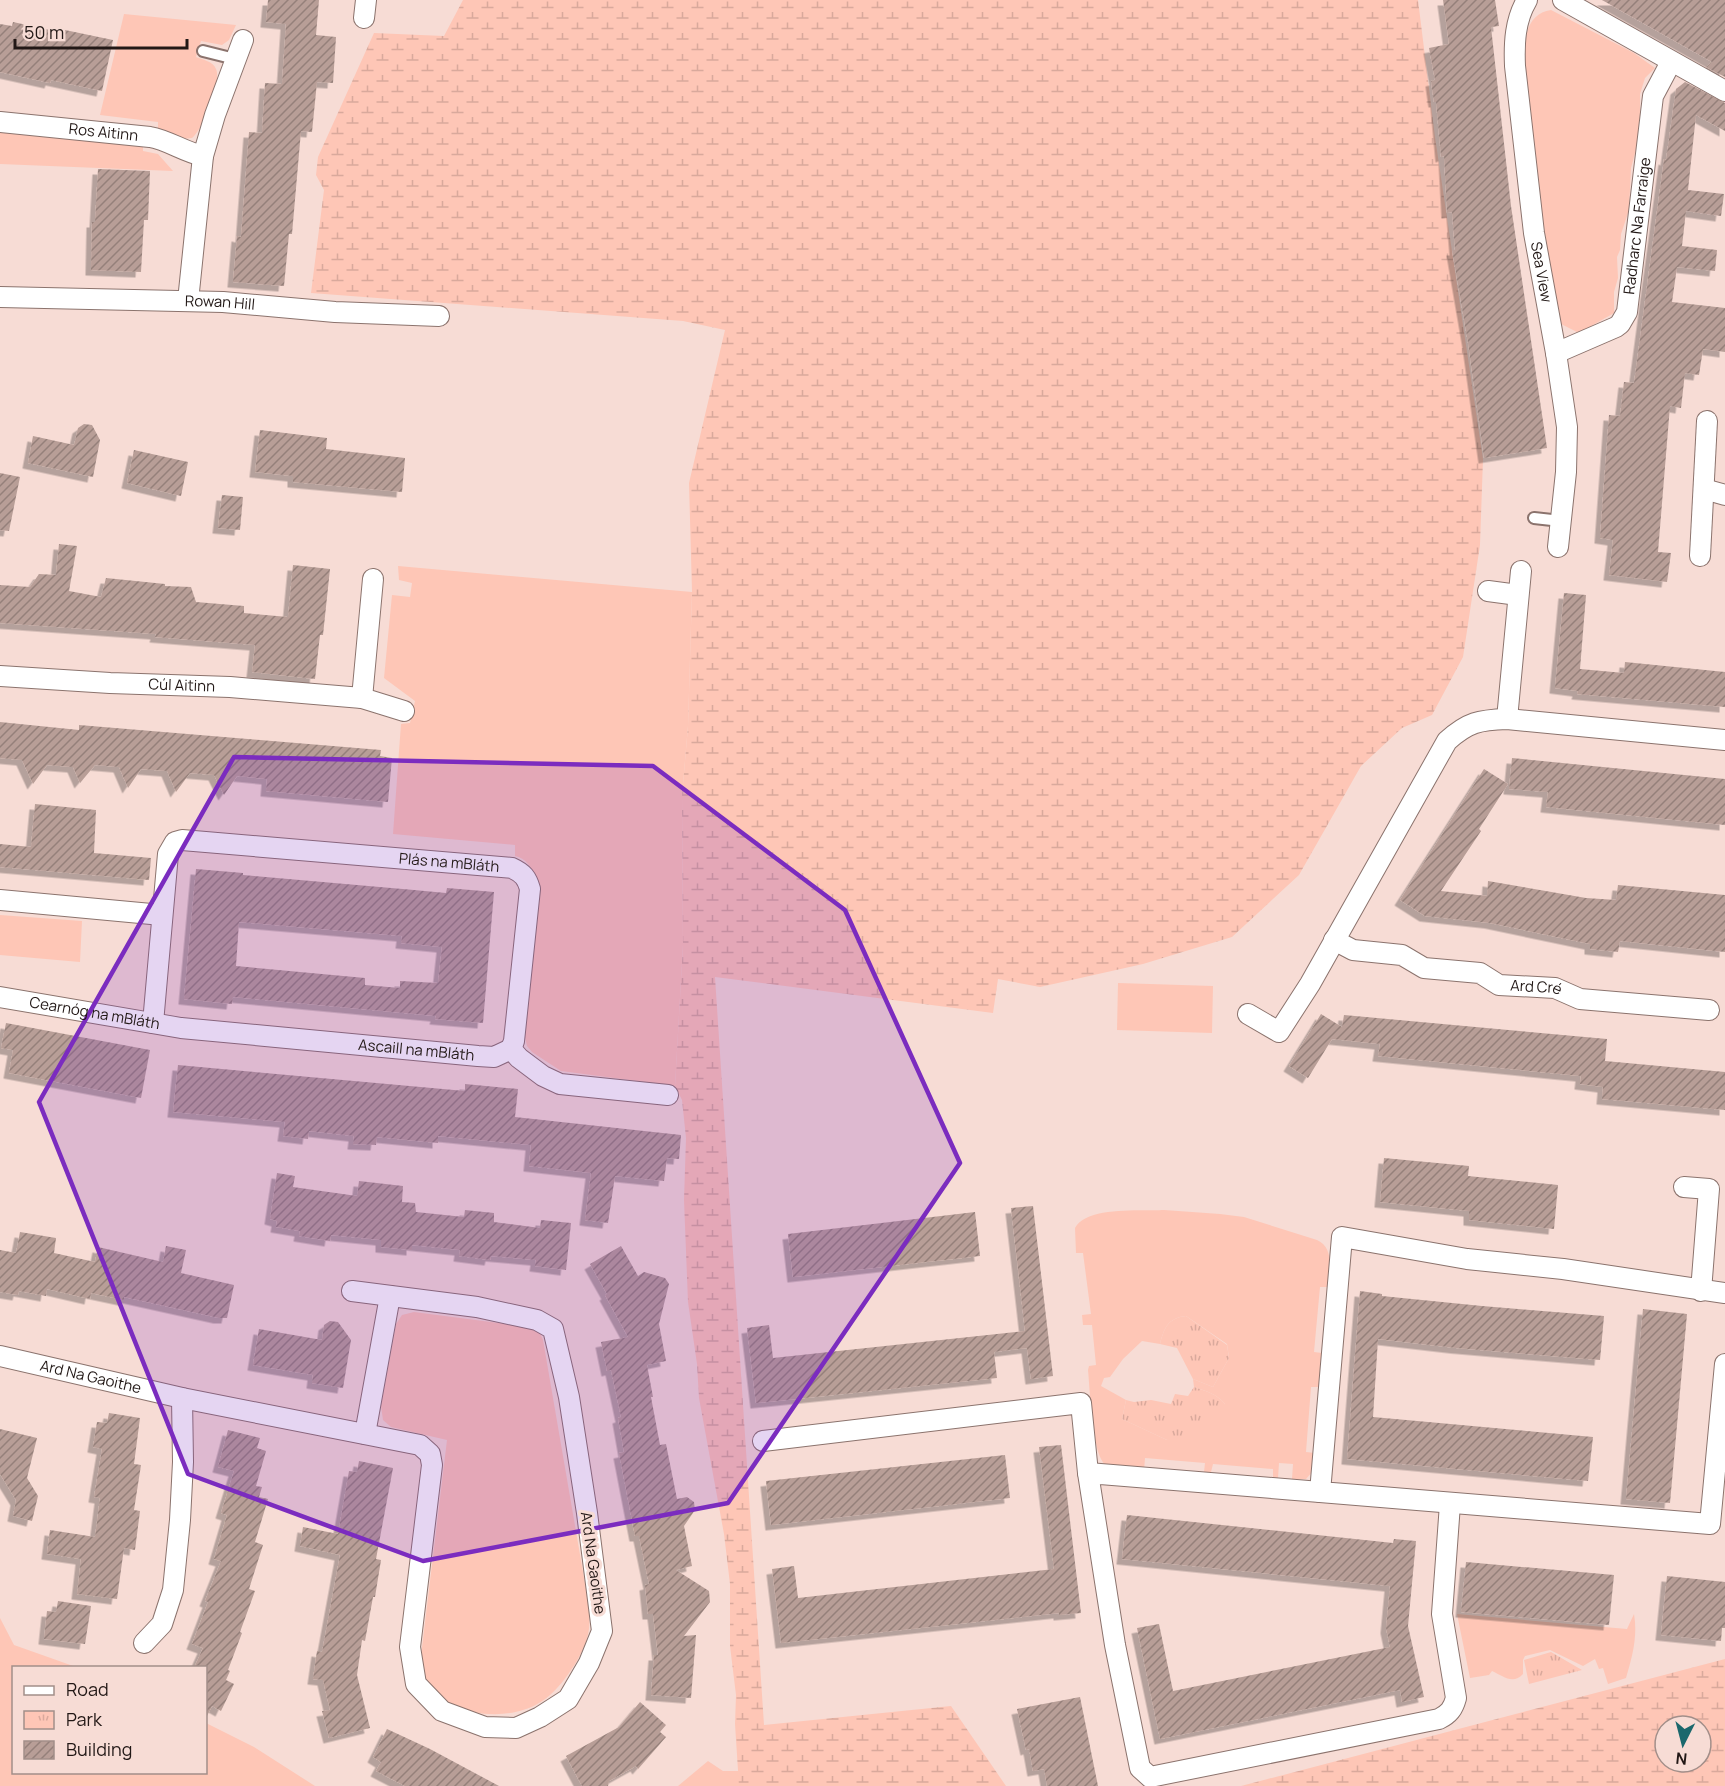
<svg xmlns="http://www.w3.org/2000/svg" width="1725" height="1786" font-family="Manrope,sans-serif">
  <style>
    .green { fill: #fec6b6; fill-rule: evenodd }
    .wetland { fill: url(#wetland-marsh); fill-rule: evenodd }
    .park { fill: url(#park-tufts) }
    .building { fill: url(#building-hatch); fill-rule: evenodd; filter: url(#shadow) }
    .lines { fill: none; stroke-linecap: round; stroke-linejoin: round }
    .service-casing { stroke: #8b736d; stroke-width: 14 }
    .minor-casing { stroke: #8b736d; stroke-width: 22 }
    .service { stroke: #fff; stroke-width: 10 }
    .minor { stroke: #fff; stroke-width: 20 }
    .marked { fill: #7b2cbf; fill-opacity: 0.2; stroke: #7b2cbf; stroke-width: 4.5; stroke-linejoin: round }
    .labels { text-anchor: middle; stroke-width: 6; stroke-linejoin: round; paint-order: stroke }
    .street-label { font-size: 15px; fill: #221816; stroke: #f7dcd5 }
  </style>
  <defs>
    <pattern id="wetland-marsh" width="20" height="14" patternUnits="userSpaceOnUse" patternTransform="scale(1.5)"><rect width="20" height="14" fill="#fec6b6"/><path d="M1 5h8M5 5V1M11 12h8M15 12V8" fill="none" stroke="#d9a99c"/></pattern>
    <pattern id="park-tufts" width="24" height="20" patternUnits="userSpaceOnUse" patternTransform="scale(1.5)"><rect width="24" height="20" fill="#fec6b6"/><path d="M3 7l-1-3M5 7V3M7 7l1-3M15 17l-1-3M17 17v-4M19 17l1-3" fill="none" stroke="#d9a99c"/></pattern>
    <pattern id="building-hatch" width="6" height="6" patternUnits="userSpaceOnUse" patternTransform="scale(1.5)"><rect width="6" height="6" fill="#b89e97"/><path d="M-1 1l2-2M0 6l6-6M5 7l2-2" fill="none" stroke="#95807a"/></pattern>
    <filter id="shadow"><feDropShadow dx="-5.5" dy="5.5" stdDeviation="0" flood-color="#0004"/></filter>
  </defs>
  <rect width="100%" height="100%" fill="#f7dcd5"/>
  <path class="green" d="M 1551,10 L 1634,53 L 1655,68 L 1645,78 L 1640,94 L 1640,134 L 1631,168 L 1629,210 L 1621,234 L 1620,250 L 1617,257 L 1618,278 L 1614,292 L 1614,313 L 1579,333 L 1561,324 L 1558,317 C 1547,250 1537,184 1530,116 C 1527,90 1521,59 1527,33 C 1530,20 1538,12 1551,10 Z
    M 124,14 L 236,25 L 229,40 L 222,45 L 201,41 L 196,57 C 203,60 213,61 216,69 C 222,81 202,131 192,138 L 182,139 L 158,128 L 158,122 L 100,115 Z
    M 0,131 L 143,144 L 143,151 L 158,154 L 173,171 L 0,164 Z
    M 398,566 L 692,592 L 688,726 L 682,796 L 683,945 L 675,1086 L 561,1071 L 532,1052 L 527,1046 L 524,1033 L 535,876 C 530,866 527,859 515,856 L 515,845 L 393,834 L 401,724 L 410,723 L 415,701 L 384,678 L 392,595 L 410,597 L 412,583 L 399,580 Z
    M 0,915 L 82,921 L 80,962 L 0,955 Z
    M 1118,983 L 1213,986 L 1212,1033 L 1117,1030 Z
    M 1164,1210 L 1220,1214 L 1244,1217 L 1317,1240 C 1335,1248 1329,1270 1328,1287 L 1320,1287 L 1314,1352 L 1322,1353 L 1320,1387 L 1311,1387 L 1306,1452 L 1315,1453 L 1313,1471 L 1306,1479 L 1292,1479 L 1293,1464 L 1279,1463 L 1278,1478 L 1273,1478 L 1273,1469 L 1213,1464 L 1211,1472 L 1204,1472 L 1205,1463 L 1145,1458 L 1144,1471 C 1133,1470 1116,1471 1106,1465 C 1092,1456 1090,1389 1088,1370 L 1089,1366 L 1096,1365 L 1092,1325 L 1083,1325 L 1082,1315 L 1091,1314 L 1083,1253 L 1076,1253 L 1075,1228 C 1086,1206 1142,1211 1164,1210 ZM 1186,1316 L 1227,1344 L 1229,1358 L 1213,1387 L 1193,1379 L 1194,1387 C 1206,1391 1217,1394 1225,1404 L 1167,1440 L 1122,1419 L 1126,1400 L 1101,1386 L 1104,1378 L 1110,1377 L 1123,1359 L 1142,1341 L 1160,1344 C 1164,1328 1168,1318 1186,1316 Z
    M 414,1312 L 530,1327 L 540,1333 L 543,1340 L 588,1601 C 589,1613 591,1626 587,1638 C 581,1659 559,1692 539,1703 C 506,1723 445,1717 425,1678 C 422,1672 422,1663 421,1656 L 447,1440 L 391,1427 L 383,1420 L 381,1406 L 396,1324 L 402,1315 Z
    M 1457,1614 L 1627,1629 L 1634,1614 C 1638,1636 1632,1658 1626,1678 L 1608,1684 L 1603,1668 L 1599,1669 L 1595,1659 L 1583,1666 L 1550,1650 L 1525,1656 L 1523,1660 L 1523,1674 C 1513,1685 1503,1676 1492,1671 L 1489,1675 L 1470,1678 Z
    M 0,1618 L 14,1645 L 76,1667 L 14,1668 L 14,1772 L 206,1772 L 206,1723 L 254,1747 L 315,1786 L 0,1786 Z
    M 708,1761 L 723,1771 L 739,1771 L 739,1786 L 678,1786 Z"/>
  <path class="wetland" d="M 463,0 L 1418,0 L 1435,137 L 1483,459 L 1480,545 L 1463,657 L 1432,715 L 1402,728 L 1361,766 L 1299,875 L 1232,937 L 1143,964 L 1040,987 L 998,979 L 993,1013 L 715,977 L 764,1725 L 951,1706 L 1006,1786 L 739,1786 L 735,1724 L 736,1695 L 730,1646 L 730,1584 L 724,1534 L 699,1398 L 697,1364 L 688,1302 L 684,1200 L 686,1138 L 682,1100 L 675,1086 L 683,945 L 682,796 L 688,726 L 692,592 L 689,483 L 725,330 L 683,321 L 311,293 L 324,190 L 316,175 L 318,157 L 374,33 L 444,36 Z
    M 1725,1659 L 1725,1786 L 1241,1786 ZM 1665,1726 L 1701,1726 L 1701,1762 L 1665,1762 Z"/>
  <path class="park" d="M 1186,1316 L 1227,1345 L 1229,1358 L 1213,1387 L 1193,1379 L 1177,1348 L 1160,1344 C 1164,1328 1168,1318 1186,1316 Z
    M 1194,1387 C 1206,1391 1217,1394 1225,1404 L 1223,1414 L 1212,1428 L 1200,1433 L 1175,1439 L 1167,1440 L 1122,1419 L 1126,1400 L 1134,1402 L 1151,1400 L 1171,1404 L 1175,1394 L 1188,1396 Z
    M 1551,1652 L 1582,1670 L 1529,1684 L 1524,1660 Z"/>
  <path class="building" d="M 268,0 L 319,0 L 316,35 L 336,37 L 333,83 L 317,82 L 312,132 L 301,131 L 292,234 L 289,234 L 284,286 L 233,282 L 237,236 L 241,237 L 249,132 L 262,133 L 265,83 L 282,84 L 286,24 L 266,22 Z
    M 1443,0 L 1495,0 L 1499,26 L 1491,27 L 1511,206 L 1547,448 L 1484,458 L 1468,343 L 1452,250 L 1455,250 L 1452,212 L 1447,213 L 1444,156 L 1441,157 L 1436,102 L 1434,102 L 1431,81 L 1435,80 L 1429,48 L 1449,44 Z
    M 1602,0 L 1725,0 L 1725,77 L 1706,67 L 1712,62 Z
    M 13,22 L 64,33 L 65,30 L 113,40 L 102,91 L 51,80 L 50,83 L 0,72 L 0,24 L 12,26 Z
    M 1685,82 L 1725,103 L 1725,131 L 1696,115 L 1688,190 L 1724,194 L 1721,216 L 1686,211 L 1682,246 L 1717,250 L 1715,271 L 1677,267 L 1672,302 L 1725,308 L 1725,352 L 1703,349 L 1699,375 L 1685,373 L 1681,408 L 1670,406 L 1658,552 L 1671,553 L 1667,582 L 1609,575 L 1613,540 L 1600,538 L 1609,415 L 1620,416 L 1624,382 L 1634,383 L 1664,159 L 1666,160 L 1676,89 Z
    M 98,169 L 150,171 L 148,220 L 144,220 L 141,272 L 91,270 L 92,222 L 95,222 Z
    M 84,424 L 92,425 L 100,440 L 93,477 L 28,463 L 33,436 L 74,445 L 78,428 Z
    M 260,430 L 327,438 L 326,449 L 405,458 L 402,492 L 293,482 L 293,476 L 255,472 Z
    M 134,450 L 188,462 L 181,496 L 127,483 Z
    M 0,473 L 20,477 L 9,531 L 0,530 Z
    M 222,495 L 243,497 L 240,530 L 218,528 Z
    M 59,544 L 77,546 L 69,591 L 101,597 L 106,578 L 165,584 L 165,586 L 191,587 L 196,602 L 244,606 L 244,613 L 288,617 L 293,565 L 330,569 L 323,635 L 320,635 L 315,679 L 252,672 L 255,645 L 155,637 L 156,634 L 0,623 L 0,585 L 30,587 L 39,574 L 56,575 Z
    M 1564,593 L 1586,595 L 1580,669 L 1624,673 L 1625,662 L 1725,672 L 1725,707 L 1577,694 L 1578,691 L 1555,688 Z
    M 0,722 L 79,730 L 79,725 L 381,750 L 380,756 L 392,758 L 388,802 L 266,791 L 267,779 L 237,776 L 224,795 L 214,775 L 190,773 L 176,792 L 167,771 L 141,769 L 128,788 L 119,767 L 95,765 L 80,783 L 73,767 L 47,765 L 33,784 L 22,760 L 0,758 Z
    M 1512,758 L 1725,779 L 1725,825 L 1546,807 L 1548,792 L 1509,789 Z
    M 1484,769 L 1508,784 L 1479,829 L 1481,831 L 1441,891 L 1487,896 L 1488,881 L 1586,898 L 1616,900 L 1618,885 L 1725,895 L 1725,952 L 1620,941 L 1618,952 L 1590,949 L 1590,944 L 1490,923 L 1425,916 L 1400,900 Z
    M 35,804 L 96,810 L 94,853 L 151,858 L 149,880 L 0,867 L 0,844 L 31,847 Z
    M 196,869 L 243,873 L 243,875 L 414,890 L 446,893 L 447,888 L 494,892 L 483,1023 L 435,1019 L 436,1016 L 233,997 L 232,1004 L 184,999 ZM 239,922 L 402,936 L 401,943 L 442,947 L 438,983 L 400,981 L 400,988 L 365,985 L 365,978 L 236,966 Z
    M 1321,1014 L 1342,1027 L 1344,1015 L 1607,1039 L 1605,1061 L 1725,1072 L 1725,1110 L 1602,1099 L 1603,1087 L 1580,1084 L 1581,1076 L 1378,1056 L 1380,1044 L 1332,1039 L 1308,1078 L 1289,1066 Z
    M 6,1023 L 150,1050 L 141,1098 L 9,1073 L 13,1050 L 1,1048 Z
    M 178,1065 L 465,1091 L 465,1084 L 518,1089 L 515,1117 L 681,1135 L 679,1159 L 667,1158 L 664,1181 L 615,1176 L 608,1223 L 585,1220 L 591,1173 L 529,1166 L 531,1145 L 438,1136 L 438,1143 L 377,1137 L 376,1145 L 353,1144 L 354,1136 L 309,1131 L 308,1139 L 283,1136 L 285,1122 L 173,1112 Z
    M 1384,1158 L 1469,1166 L 1468,1176 L 1558,1185 L 1554,1229 L 1469,1220 L 1469,1211 L 1380,1202 Z
    M 277,1173 L 295,1176 L 293,1187 L 357,1196 L 359,1181 L 403,1186 L 402,1202 L 415,1203 L 416,1212 L 464,1217 L 465,1210 L 494,1213 L 494,1222 L 540,1228 L 541,1220 L 571,1223 L 566,1270 L 535,1266 L 536,1260 L 491,1256 L 490,1260 L 459,1256 L 460,1250 L 412,1245 L 412,1250 L 381,1247 L 381,1240 L 331,1235 L 330,1241 L 299,1236 L 300,1231 L 276,1227 L 277,1221 L 270,1219 Z
    M 1033,1206 L 1053,1376 L 1031,1379 L 1027,1348 L 994,1352 L 997,1378 L 756,1403 L 747,1328 L 769,1325 L 773,1358 L 1025,1331 L 1011,1208 Z
    M 975,1212 L 980,1256 L 793,1277 L 788,1234 Z
    M 20,1232 L 56,1238 L 54,1253 L 95,1262 L 98,1247 L 163,1262 L 166,1246 L 186,1250 L 181,1273 L 234,1285 L 227,1318 L 219,1318 L 124,1297 L 124,1300 L 91,1293 L 90,1299 L 47,1289 L 46,1296 L 19,1291 L 18,1295 L 0,1292 L 0,1250 L 16,1253 Z
    M 621,1246 L 638,1276 L 644,1272 L 665,1278 L 669,1284 L 659,1324 L 666,1361 L 647,1365 L 653,1397 L 651,1397 L 660,1445 L 666,1444 L 677,1499 L 687,1497 L 694,1502 L 695,1510 L 684,1526 L 692,1566 L 676,1570 L 709,1591 L 710,1602 L 684,1636 L 696,1635 L 691,1698 L 651,1695 L 654,1655 L 658,1655 L 653,1614 L 648,1614 L 645,1585 L 649,1584 L 639,1536 L 635,1536 L 619,1453 L 624,1452 L 618,1418 L 621,1417 L 611,1370 L 607,1371 L 601,1342 L 628,1337 L 605,1295 L 607,1294 L 590,1264 Z
    M 1360,1291 L 1382,1294 L 1382,1296 L 1482,1306 L 1604,1316 L 1600,1360 L 1456,1348 L 1378,1339 L 1373,1417 L 1593,1437 L 1588,1481 L 1347,1459 Z
    M 1643,1309 L 1687,1314 L 1670,1503 L 1626,1499 Z
    M 330,1321 L 338,1322 L 351,1340 L 343,1388 L 312,1383 L 313,1375 L 253,1365 L 259,1329 L 322,1340 L 324,1325 Z
    M 109,1413 L 140,1418 L 134,1464 L 141,1465 L 134,1510 L 140,1511 L 135,1550 L 124,1548 L 117,1599 L 77,1594 L 81,1559 L 47,1554 L 50,1530 L 95,1537 L 100,1498 L 94,1497 L 102,1449 L 93,1447 L 97,1422 L 107,1423 Z
    M 0,1429 L 37,1438 L 27,1478 L 38,1496 L 32,1521 L 13,1516 L 16,1500 L 0,1474 Z
    M 228,1430 L 260,1438 L 257,1448 L 266,1451 L 256,1486 L 262,1487 L 259,1497 L 268,1499 L 255,1542 L 263,1545 L 249,1589 L 255,1591 L 240,1632 L 242,1633 L 228,1670 L 230,1671 L 226,1680 L 234,1684 L 221,1711 L 212,1706 L 206,1718 L 206,1668 L 194,1668 L 203,1648 L 192,1644 L 208,1602 L 205,1601 L 221,1561 L 214,1559 L 227,1515 L 221,1513 L 234,1471 L 218,1467 Z
    M 1061,1445 L 1081,1613 L 1059,1615 L 1059,1613 L 781,1643 L 772,1569 L 794,1566 L 798,1598 L 1054,1569 L 1039,1447 Z
    M 1005,1455 L 1010,1498 L 771,1525 L 766,1481 Z
    M 359,1461 L 393,1468 L 376,1559 L 381,1560 L 375,1597 L 373,1597 L 365,1641 L 362,1640 L 357,1675 L 370,1728 L 329,1738 L 322,1711 L 330,1710 L 323,1680 L 313,1679 L 317,1651 L 322,1652 L 340,1555 L 300,1546 L 303,1527 L 338,1534 L 349,1471 L 357,1472 Z
    M 1127,1515 L 1393,1543 L 1394,1539 L 1416,1541 L 1408,1626 L 1424,1697 L 1402,1702 L 1400,1690 L 1160,1739 L 1137,1628 L 1159,1624 L 1173,1691 L 1390,1647 L 1386,1628 L 1390,1586 L 1122,1559 Z
    M 1466,1562 L 1614,1575 L 1609,1625 L 1461,1612 Z
    M 1667,1576 L 1725,1582 L 1725,1628 L 1722,1628 L 1721,1641 L 1661,1635 Z
    M 58,1601 L 91,1606 L 85,1644 L 44,1639 L 47,1611 L 56,1612 Z
    M 1080,1697 L 1098,1786 L 1047,1786 L 1044,1769 L 1033,1771 L 1029,1749 L 1026,1750 L 1017,1709 Z
    M 640,1702 L 666,1725 L 660,1732 L 666,1737 L 638,1769 L 636,1766 L 609,1781 L 608,1786 L 582,1786 L 566,1756 L 619,1727 Z
    M 387,1729 L 430,1749 L 499,1786 L 405,1786 L 376,1771 L 381,1762 L 373,1757 Z"/>
  <g class="lines">
    <defs>
      <path id="service" d="M 203,51 L 235,59
        M 1534,518 L 1561,521"/>
      <g id="minor">
        <path id="s1" d="M 1527,0 C 1515,20 1514,43 1515,66 L 1534,233 L 1556,353 L 1567,427 L 1566,472 L 1558,547"/>
        <path d="M 1563,0 L 1725,91"/>
        <path d="M 364,18 L 366,0"/>
        <path id="s2" d="M 0,122 L 150,137 C 168,140 184,152 203,156"/>
        <path id="s3" d="M 0,297 L 223,302 L 335,312 L 439,316"/>
        <path d="M 188,301 L 203,156 L 215,115 L 243,40"/>
        <path id="s4" d="M 1556,353 L 1616,327 L 1620,324 L 1627,312 L 1653,96 L 1671,62"/>
        <path d="M 1704,489 L 1725,495"/>
        <path d="M 1700,556 L 1707,421"/>
        <path d="M 1488,591 L 1518,595"/>
        <path id="s5" d="M 0,676 L 110,683 L 230,687 L 362,698 L 404,711"/>
        <path d="M 362,698 L 373,579"/>
        <path d="M 1507,719 L 1521,571"/>
        <path d="M 0,900 L 162,915"/>
        <path id="s6" d="M 1334,940 L 1353,950 L 1402,955 L 1424,968 L 1480,973 L 1499,985 L 1555,988 L 1580,999 L 1709,1010"/>
        <path id="s7" d="M 0,997 L 181,1028 L 478,1056 L 494,1057 L 511,1049"/>
        <path d="M 1248,1014 L 1279,1032 L 1310,984 L 1447,741 C 1468,722 1479,720 1507,719 L 1725,740"/>
        <path id="s8" d="M 153,1023 L 168,854 L 175,842 L 182,840 L 512,868 C 523,873 527,878 530,889 L 514,1041 L 511,1049"/>
        <path d="M 511,1049 L 519,1058 L 543,1076 L 560,1084 L 668,1095"/>
        <path d="M 1684,1187 L 1709,1189 L 1701,1291"/>
        <path d="M 1725,1293 L 1563,1269 L 1467,1259 L 1342,1237 L 1320,1492 L 1710,1524 L 1725,1364"/>
        <path id="s9" d="M 0,1356 L 182,1398 L 420,1445 L 430,1454 L 432,1465 L 410,1647 L 416,1684 L 442,1711 L 485,1727 L 516,1728 L 540,1717 L 568,1699 L 589,1663 L 602,1631 L 587,1513 L 569,1397 L 553,1329 L 537,1320 L 477,1307 L 352,1291"/>
        <path d="M 365,1434 L 390,1296"/>
        <path d="M 763,1441 L 1081,1403 L 1088,1473"/>
        <path d="M 1320,1492 L 1088,1473 L 1115,1645 L 1140,1768 L 1150,1777 L 1439,1719 C 1449,1714 1453,1709 1456,1698 L 1442,1614 L 1450,1504"/>
        <path d="M 144,1643 L 162,1624 L 173,1590 L 180,1520 L 183,1462 L 182,1398"/>
      </g>
    </defs>
    <use href="#service" class="service-casing"/>
    <use href="#minor" class="minor-casing"/>
    <use href="#service" class="service"/>
    <use href="#minor" class="minor"/>
  </g>
  <path class="marked" d="M 234,757 L 653,766 L 845,910 L 960,1163 L 728,1503 L 423,1561 L 188,1474 L 39,1102 Z"/>
  <g class="labels">
    <g class="street-label">
      <text dy="5" stroke="none"><textPath href="#s2" startOffset="104">Ros Aitinn</textPath></text>
      <text dy="5" stroke="none"><textPath href="#s4" startOffset="171">Radharc Na Farraige</textPath></text>
      <text dy="5" stroke="none"><textPath href="#s1" startOffset="276">Sea View</textPath></text>
      <text dy="5" stroke="none"><textPath href="#s3" startOffset="220">Rowan Hill</textPath></text>
      <text dy="5" stroke="none"><textPath href="#s5" startOffset="182">Cúl Aitinn</textPath></text>
      <text dy="5" stroke="none"><textPath href="#s8" startOffset="459">Plás na mBláth</textPath></text>
      <text dy="5" stroke="none"><textPath href="#s6" startOffset="212">Ard Cré</textPath></text>
      <text dy="5" stroke="none"><textPath href="#s7" startOffset="96">Cearnóg na mBláth</textPath></text>
      <text dy="5" stroke="none"><textPath href="#s7" startOffset="420">Ascaill na mBláth</textPath></text>
      <text dy="5" stroke="none"><textPath href="#s9" startOffset="93">Ard Na Gaoithe</textPath></text>
      <text transform="translate(593 1563) rotate(82)" y="5">Ard Na Gaoithe</text>
    </g>
  </g>
  <rect x="12" y="1666" width="195" height="108" fill="#f7dcd5" stroke="#a28e89" stroke-width="1.5"/>
  <rect x="24" y="1686" width="30" height="9" fill="#ffffff" stroke="#a28e89" stroke-width="1.5"/>
  <text x="66" y="1696" font-size="18" fill="#221816">Road</text>
  <rect x="24" y="1711" width="30" height="18" fill="url(#park-tufts)" stroke="#a28e89" stroke-width="1.5"/>
  <text x="66" y="1726" font-size="18" fill="#221816">Park</text>
  <rect x="24" y="1741" width="30" height="18" fill="url(#building-hatch)" stroke="#a28e89" stroke-width="1.5"/>
  <text x="66" y="1756" font-size="18" fill="#221816">Building</text>
  <g transform="translate(1683 1744) rotate(186)"><circle r="28" fill="#f7dcd5" stroke="#a28e89" stroke-width="1.5"/>
  <path d="M0-4.5L10 22L0 15L-10 22Z" fill="#1b686d"/>
  <text y="-9" font-size="16" font-weight="bold" text-anchor="middle" fill="#221816">N</text>
  </g>
  <path d="M15 39v9h172v-9" fill="none" stroke="#221816" stroke-width="3"/>
  <text x="24" y="39" font-size="18" fill="#221816" stroke="#f7dcd5" stroke-width="4.5" paint-order="stroke">50 m</text>
</svg>
